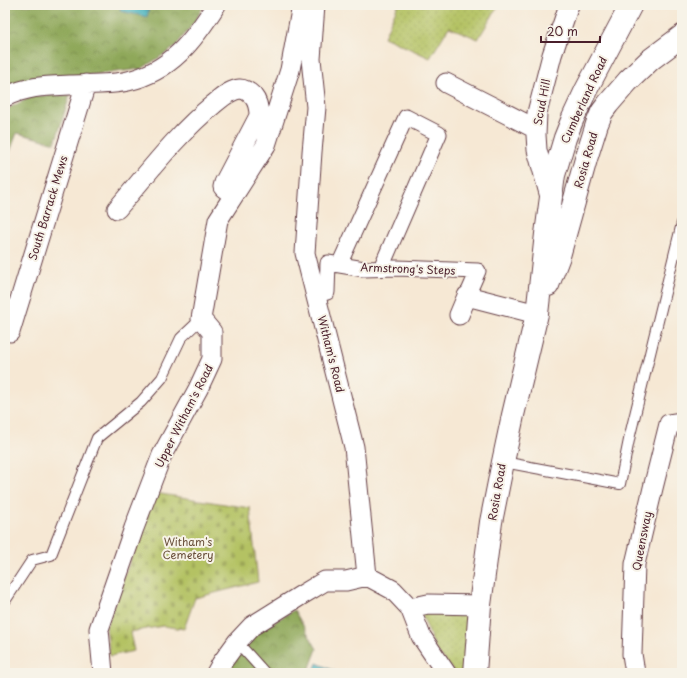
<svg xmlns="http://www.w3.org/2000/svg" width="687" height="678" font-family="'Playpen Sans',sans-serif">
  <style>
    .grass { fill: url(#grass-dots); stroke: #7f7048 }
    .forest { fill: url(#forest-crowns); stroke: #6c6442 }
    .cemetery { fill: url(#cemetery-stones); stroke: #7f7048 }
    .water { fill: url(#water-ripples); stroke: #466874 }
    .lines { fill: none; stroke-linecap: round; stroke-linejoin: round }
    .service-casing { stroke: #643d44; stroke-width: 12 }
    .pedestrian-casing { stroke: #643d44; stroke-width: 17 }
    .minor-casing { stroke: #643d44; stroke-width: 21 }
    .secondary-casing { stroke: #643d44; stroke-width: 24 }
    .service { stroke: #fff; stroke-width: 10 }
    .pedestrian { stroke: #fff; stroke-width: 15 }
    .minor { stroke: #fff; stroke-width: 19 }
    .secondary { stroke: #fff; stroke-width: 22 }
    .labels { text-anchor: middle; stroke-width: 4; stroke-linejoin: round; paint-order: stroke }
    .street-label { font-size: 11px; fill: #4a1f2b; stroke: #f7f3e8 }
    .park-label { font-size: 11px; fill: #6a503c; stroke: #f7f3e8 }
  </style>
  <defs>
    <pattern id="grass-dots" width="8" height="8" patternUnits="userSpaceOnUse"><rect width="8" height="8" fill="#b4c264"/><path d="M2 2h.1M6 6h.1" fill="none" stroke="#9ca657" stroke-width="1.8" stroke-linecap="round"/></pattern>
    <pattern id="forest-crowns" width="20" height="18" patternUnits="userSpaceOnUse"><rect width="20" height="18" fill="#8fa85a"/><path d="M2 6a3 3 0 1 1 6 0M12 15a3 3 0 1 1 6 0" fill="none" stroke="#77884b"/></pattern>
    <pattern id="cemetery-stones" width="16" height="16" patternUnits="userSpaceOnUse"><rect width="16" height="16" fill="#b4c264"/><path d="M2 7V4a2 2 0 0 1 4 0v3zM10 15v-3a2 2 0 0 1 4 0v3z" fill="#9ca657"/></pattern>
    <pattern id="water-ripples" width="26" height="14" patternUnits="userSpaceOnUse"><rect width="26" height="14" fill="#41b1bc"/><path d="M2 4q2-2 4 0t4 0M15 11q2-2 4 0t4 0" fill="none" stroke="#388f99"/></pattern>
  </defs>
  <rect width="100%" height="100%" fill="#f7f3e8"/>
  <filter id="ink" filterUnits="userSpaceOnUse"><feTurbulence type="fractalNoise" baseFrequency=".025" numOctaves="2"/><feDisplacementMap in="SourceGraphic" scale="8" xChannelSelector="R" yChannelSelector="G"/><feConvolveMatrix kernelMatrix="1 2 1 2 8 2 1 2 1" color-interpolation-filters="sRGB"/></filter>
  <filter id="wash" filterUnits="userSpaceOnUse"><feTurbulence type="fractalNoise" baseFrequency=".012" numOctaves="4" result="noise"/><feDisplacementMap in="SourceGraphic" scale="16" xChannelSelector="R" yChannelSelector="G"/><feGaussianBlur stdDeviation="0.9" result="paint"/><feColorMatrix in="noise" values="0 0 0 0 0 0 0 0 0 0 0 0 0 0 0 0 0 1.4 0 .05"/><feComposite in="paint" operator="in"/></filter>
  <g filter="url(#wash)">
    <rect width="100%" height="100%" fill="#f6e8d4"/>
    <path class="grass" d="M 398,5 L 499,5 L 478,39 L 449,27 L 430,58 L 384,37 Z
      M 472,611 L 469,673 L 455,673 L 435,648 L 421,612 Z"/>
    <path class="forest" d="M 5,5 L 204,5 L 196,20 L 174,48 L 141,69 L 73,77 L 5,90 Z
      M 70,95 L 55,143 L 17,133 L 5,165 L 5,110 L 33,96 Z
      M 294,610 L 317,649 L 308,673 L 223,673 L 251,636 Z"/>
    <path class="cemetery" d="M 155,493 L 250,508 L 258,582 L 195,598 L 184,629 L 163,626 L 130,632 L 134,651 L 110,656 L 106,627 Z"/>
    <path class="water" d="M 121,5 L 150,5 L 147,17 L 120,11 Z
      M 317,663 L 335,671 L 334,673 L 313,673 Z"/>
  </g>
  <g filter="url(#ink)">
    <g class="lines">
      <defs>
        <path id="service" d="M 503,462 L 573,475 L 620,484 L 630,435 L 682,223
          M 5,601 L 32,560 L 51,555 L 97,438 L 141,402 L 162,378 L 181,338 L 201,319
          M 237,642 L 265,673"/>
        <path id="pedestrian" d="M 339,265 L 406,117 L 439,134 L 381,268
          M 316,295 L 327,292 L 328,263 L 364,269 L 397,268 L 478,271 L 467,296"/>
        <path id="minor" d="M 315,5 L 311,59 L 316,107 L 312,152 L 305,253 L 354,447 L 367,576
          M 446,83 L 536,129
          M 5,97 C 27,86 46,86 70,85 C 89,84 110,85 128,81 C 171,71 194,40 216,5
          M 550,197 L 537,150 L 536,135 L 537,113 L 552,55 L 569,5
          M 117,209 C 148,173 177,134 214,104 C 222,98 229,90 240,89 C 245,89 249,92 253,96 C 258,102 259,108 259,116 L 224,183 L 223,187 L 224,188 L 233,195
          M 459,315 L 467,296 L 537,314
          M 10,332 L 86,84
          M 367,576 L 393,590 L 410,608 L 421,636 L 446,673
          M 410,608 L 428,604 L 480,605
          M 103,673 L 99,629 L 134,528 L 162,455 L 198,389 L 212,359 L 212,332 L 201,319 L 218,220 L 266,145 L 290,70 L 302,5
          M 216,673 L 221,664 L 237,642 L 252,626 L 300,596 L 325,581 L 346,581 L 367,576
          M 635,673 L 632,654 L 635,564 L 653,488 L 669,424 L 682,422"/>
        <path id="secondary" d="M 548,285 L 559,256 L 586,159 L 597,124 L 602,112 L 608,104 L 628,81 L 650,60 L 682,36
          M 475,673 L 480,605 L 491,522 L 503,462 L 513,415 L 537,314 L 546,234 L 554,175 L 565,138 L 573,118 L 586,90 L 631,5"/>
      </defs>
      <use href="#service" class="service-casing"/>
      <use href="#pedestrian" class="pedestrian-casing"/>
      <use href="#minor" class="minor-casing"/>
      <use href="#secondary" class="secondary-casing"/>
      <use href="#service" class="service"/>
      <use href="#pedestrian" class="pedestrian"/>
      <use href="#minor" class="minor"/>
      <use href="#secondary" class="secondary"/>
    </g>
  </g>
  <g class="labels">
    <g class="street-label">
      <text transform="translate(584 100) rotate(-65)" y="4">Cumberland Road</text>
      <text transform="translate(542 102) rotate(-79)" y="4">Scud Hill</text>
      <text transform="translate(586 160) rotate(-74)" y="4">Rosia Road</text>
      <text transform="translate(48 208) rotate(-73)" y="4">South Barrack Mews</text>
      <text transform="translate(408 269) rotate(2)" y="4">Armstrong's Steps</text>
      <text transform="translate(331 354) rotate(76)" y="4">Witham's Road</text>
      <text transform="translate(184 416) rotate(-63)" y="4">Upper Witham's Road</text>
      <text transform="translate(497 492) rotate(-80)" y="4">Rosia Road</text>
      <text transform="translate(642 541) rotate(-79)" y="4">Queensway</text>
    </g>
    <g class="park-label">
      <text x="188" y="546">Witham's<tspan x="188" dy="13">Cemetery</tspan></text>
    </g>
  </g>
  <rect width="687" height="678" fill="none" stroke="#f7f3e8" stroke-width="20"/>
  <path d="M541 36v6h59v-6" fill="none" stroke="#4a1f2b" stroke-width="2"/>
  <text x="547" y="36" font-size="12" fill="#4a1f2b" stroke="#f7f3e8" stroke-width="3" paint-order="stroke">20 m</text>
</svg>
